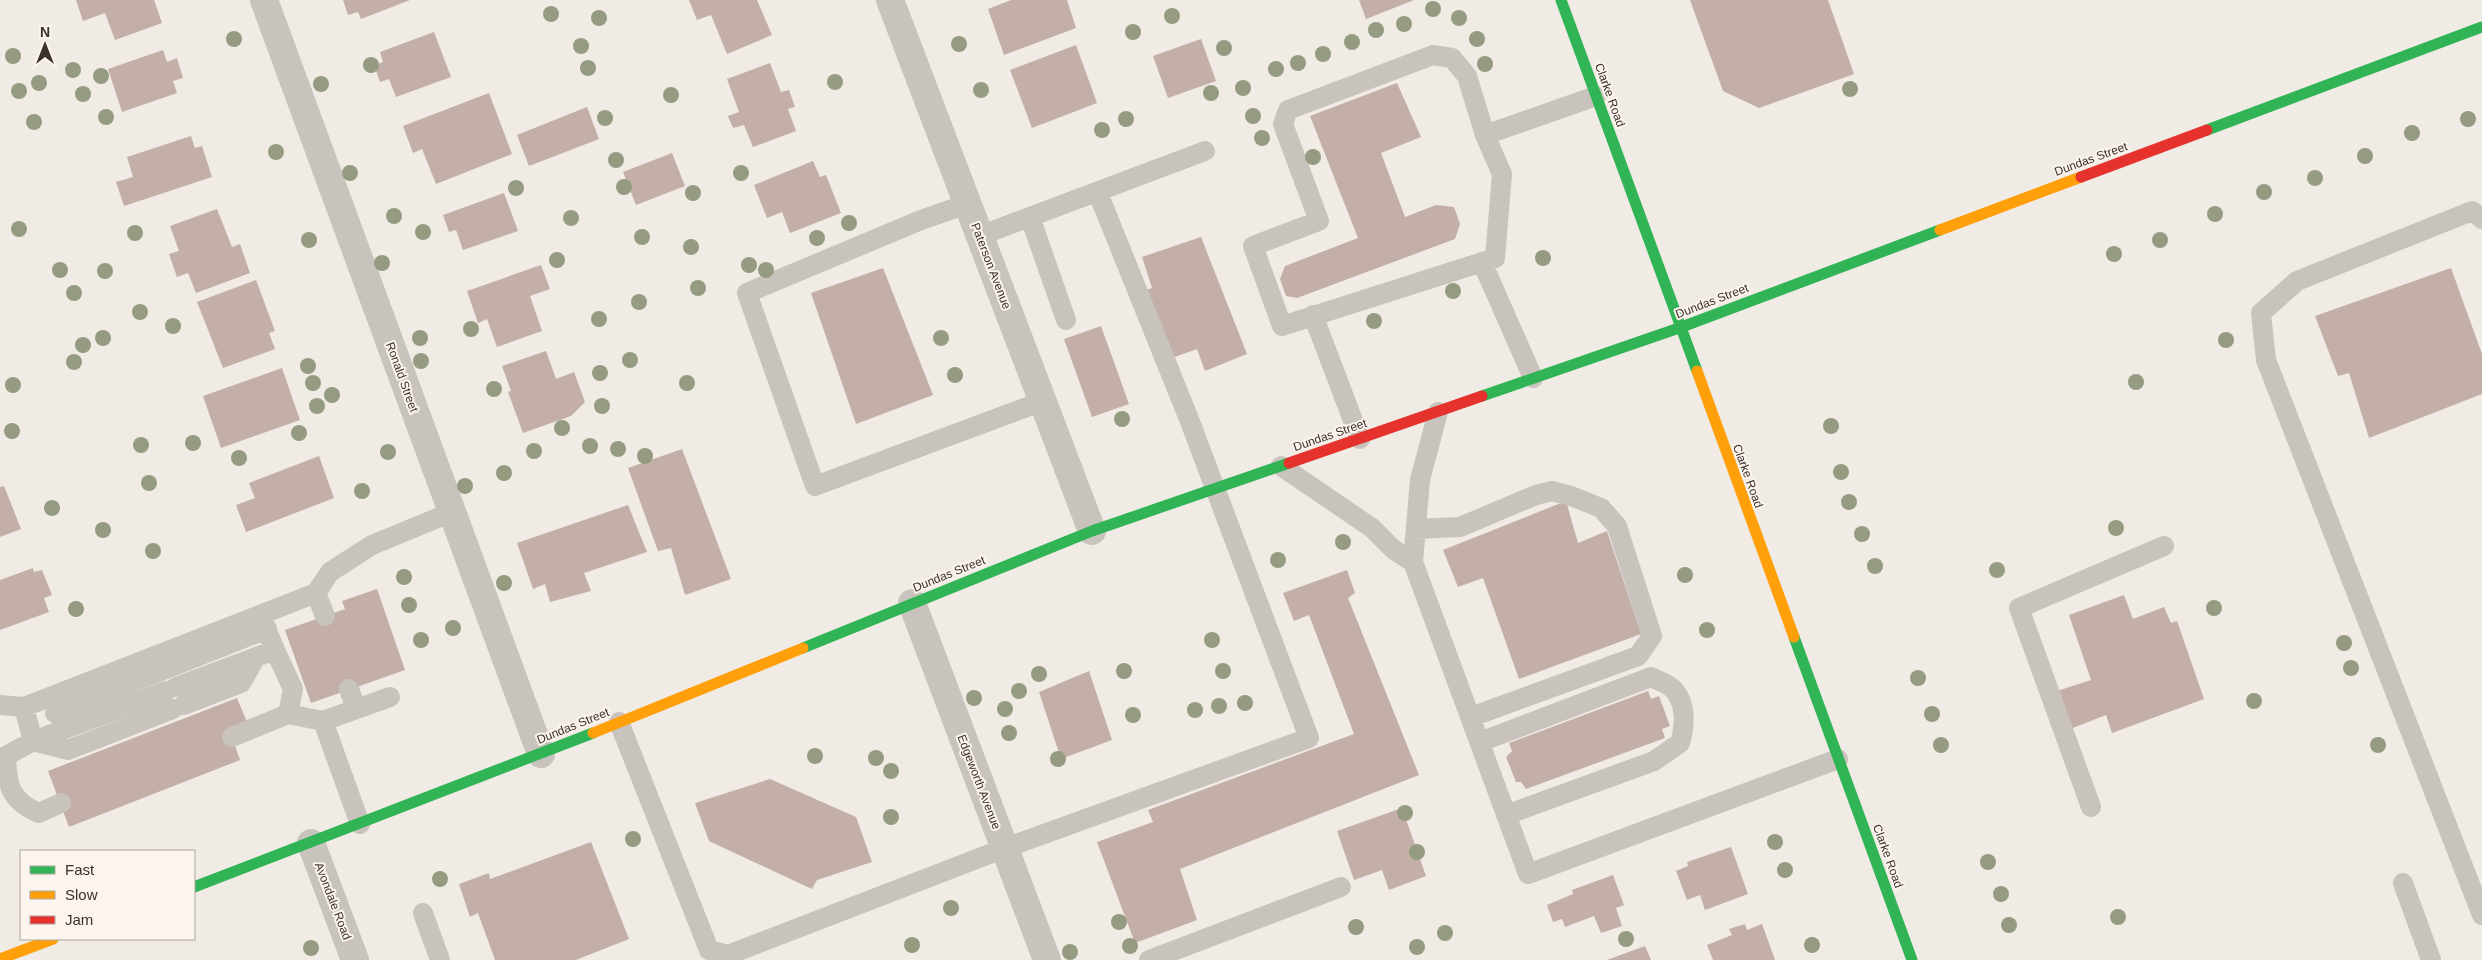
<svg xmlns="http://www.w3.org/2000/svg" width="2482" height="960" font-family="Arial,sans-serif">
  <style>
    .building { fill: #c3afa7 }
    .lines { fill: none; stroke-linecap: round; stroke-linejoin: round }
    .lane { stroke: #c9c3be; stroke-width: 20 }
    .street { stroke: #c9c3be; stroke-width: 28 }
    .fast { stroke: #30b455; stroke-width: 11 }
    .slow { stroke: #ff9f0a; stroke-width: 11 }
    .jam { stroke: #e5322d; stroke-width: 11 }
    .tree { fill: #959b80 }
    .labels { text-anchor: middle; stroke-width: 4; stroke-linejoin: round; paint-order: stroke }
    .street-label { font-size: 12px; fill: #3b302b; stroke: #fbf5ee }
  </style>
  <rect width="100%" height="100%" fill="#f0ebe5"/>
  <path class="building" d="M 76,0 L 154,0 L 162,23 L 115,40 L 105,13 L 83,21 Z
    M 343,0 L 410,0 L 361,19 L 358,12 L 348,15 Z
    M 689,0 L 757,0 L 772,35 L 727,54 L 711,15 L 697,20 Z
    M 1011,0 L 1067,0 L 1076,28 L 1004,55 L 988,9 Z
    M 1359,0 L 1414,0 L 1366,19 Z
    M 1690,0 L 1828,0 L 1854,74 L 1759,108 L 1723,91 Z
    M 434,32 L 451,77 L 396,97 L 389,79 L 380,82 L 374,65 L 383,62 L 380,52 Z
    M 1201,39 L 1216,81 L 1168,98 L 1153,56 Z
    M 1076,45 L 1097,103 L 1032,128 L 1010,70 Z
    M 163,50 L 167,62 L 177,58 L 183,78 L 173,81 L 177,93 L 122,112 L 108,69 Z
    M 770,63 L 781,92 L 789,90 L 795,107 L 788,109 L 796,131 L 753,147 L 744,125 L 733,128 L 728,116 L 739,112 L 727,79 Z
    M 1397,83 L 1421,137 L 1381,153 L 1405,217 L 1436,205 L 1454,207 L 1460,224 L 1455,239 L 1297,298 L 1286,296 L 1280,279 L 1285,266 L 1358,238 L 1310,116 Z
    M 489,93 L 512,154 L 436,184 L 422,149 L 413,153 L 403,126 Z
    M 587,107 L 599,139 L 529,166 L 517,135 Z
    M 191,136 L 195,148 L 202,146 L 212,177 L 124,206 L 116,182 L 133,177 L 127,157 Z
    M 672,153 L 685,186 L 636,205 L 623,172 Z
    M 813,161 L 820,177 L 826,175 L 841,213 L 790,233 L 782,212 L 767,218 L 754,185 Z
    M 504,193 L 518,231 L 463,250 L 456,230 L 449,232 L 443,215 Z
    M 217,209 L 232,247 L 240,244 L 250,273 L 196,293 L 188,273 L 177,277 L 169,254 L 179,251 L 170,226 Z
    M 1201,237 L 1247,354 L 1205,371 L 1197,349 L 1169,359 L 1143,291 L 1152,288 L 1142,257 Z
    M 541,265 L 550,289 L 530,296 L 542,331 L 497,347 L 487,319 L 478,323 L 467,291 Z
    M 883,268 L 933,395 L 856,424 L 811,293 Z
    M 2451,268 L 2482,354 L 2482,394 L 2369,438 L 2349,373 L 2338,376 L 2315,316 Z
    M 256,280 L 275,331 L 269,333 L 275,349 L 223,368 L 197,302 Z
    M 1101,326 L 1129,404 L 1092,417 L 1064,339 Z
    M 546,351 L 556,379 L 574,372 L 585,402 L 571,416 L 523,433 L 508,392 L 511,391 L 502,366 Z
    M 282,368 L 300,420 L 221,448 L 203,396 Z
    M 682,449 L 731,579 L 685,595 L 671,548 L 658,551 L 628,468 Z
    M 319,456 L 334,498 L 246,532 L 236,505 L 255,498 L 249,483 Z
    M 4,486 L 21,529 L 0,537 L 0,487 Z
    M 1566,501 L 1578,543 L 1607,531 L 1641,634 L 1519,679 L 1483,578 L 1458,587 L 1443,550 Z
    M 628,505 L 647,552 L 584,573 L 591,591 L 550,602 L 545,584 L 533,589 L 517,543 Z
    M 33,568 L 34,572 L 42,570 L 52,595 L 44,598 L 49,612 L 0,630 L 0,580 Z
    M 1347,570 L 1355,593 L 1348,598 L 1419,775 L 1180,869 L 1197,920 L 1135,943 L 1097,842 L 1153,822 L 1148,810 L 1354,734 L 1309,615 L 1294,621 L 1283,593 Z
    M 377,589 L 405,670 L 311,703 L 285,630 L 345,609 L 342,601 Z
    M 2124,595 L 2133,619 L 2164,607 L 2171,623 L 2177,621 L 2204,699 L 2112,733 L 2106,715 L 2065,731 L 2054,692 L 2091,680 L 2069,615 Z
    M 1089,671 L 1112,740 L 1061,759 L 1039,692 Z
    M 1648,691 L 1651,699 L 1659,696 L 1670,726 L 1662,729 L 1665,738 L 1526,789 L 1521,782 L 1516,782 L 1506,757 L 1512,751 L 1509,743 Z
    M 237,698 L 247,722 L 229,729 L 240,760 L 69,827 L 48,771 Z
    M 770,779 L 856,817 L 872,862 L 817,880 L 812,889 L 709,841 L 695,803 Z
    M 1402,808 L 1426,876 L 1389,890 L 1382,870 L 1354,880 L 1337,831 Z
    M 591,842 L 629,939 L 576,960 L 495,960 L 478,913 L 470,917 L 459,884 L 489,873 L 490,879 Z
    M 1731,847 L 1748,894 L 1705,910 L 1700,895 L 1687,900 L 1676,871 L 1688,866 L 1687,862 Z
    M 1613,875 L 1624,905 L 1616,908 L 1622,926 L 1601,933 L 1594,916 L 1565,927 L 1562,919 L 1553,922 L 1547,905 L 1573,894 L 1572,890 Z
    M 1745,924 L 1747,930 L 1762,924 L 1775,960 L 1713,960 L 1707,945 L 1732,935 L 1729,929 Z
    M 1645,946 L 1651,960 L 1607,960 Z"/>
  <g class="lines">
    <path class="lane" d="M 1433,55 L 1452,58 L 1467,76 L 1485,135 L 1502,174 L 1495,258 L 1282,326 L 1253,246 L 1319,221 L 1283,124 L 1288,110 Z
      M 1485,135 L 1596,96
      M 967,204 L 921,220 L 747,293 L 815,486 L 1043,401
      M 1030,217 L 1066,320
      M 2482,219 L 2472,211 L 2297,281 L 2261,313 L 2266,360 L 2482,915
      M 979,236 L 1205,151
      M 1482,262 L 1533,378
      M 1313,315 L 1360,439
      M 1438,412 L 1420,480 L 1413,562 L 1528,874 L 1838,759
      M 1281,466 L 1372,528 L 1393,549 L 1413,562
      M 1416,529 L 1460,527 L 1536,495 L 1552,491 L 1571,496 L 1601,508 L 1617,526 L 1652,636 L 1638,656 L 1471,717
      M 316,593 L 325,616
      M 275,650 L 293,689 L 288,714
      M 176,687 L 275,650 L 261,617
      M 349,689 L 356,708
      M 0,705 L 24,707 L 316,593 L 330,572 L 372,545 L 452,512
      M 184,705 L 241,683 L 256,657
      M 24,707 L 33,741
      M 55,713 L 267,629
      M 323,721 L 360,824
      M 619,722 L 709,950 L 728,955 L 1005,848 L 1309,738 L 1189,419 L 1098,193
      M 232,737 L 288,714 L 323,721 L 390,697
      M 33,741 L 68,750 L 173,709
      M 1480,742 L 1651,677 C 1657,680 1666,683 1672,688 C 1687,702 1685,726 1680,743 L 1654,761 L 1506,815
      M 61,803 L 39,813 C 10,801 7,785 6,756 L 33,741 L 166,691
      M 2091,807 L 2019,608 L 2164,546
      M 2403,883 L 2431,960
      M 423,913 L 440,960
      M 1149,960 L 1341,887"/>
    <path class="street" d="M 264,0 L 541,754
      M 890,0 L 1092,531
      M 912,603 L 1047,960
      M 311,843 L 355,960"/>
    <path class="fast" d="M 1561,0 L 1697,371
      M 2207,130 L 2482,27
      M 1482,396 L 1679,328 L 1940,230
      M 1794,637 L 1912,960
      M 803,648 L 1092,531 L 1289,463
      M 194,887 L 593,733"/>
    <path class="slow" d="M 1940,230 L 2081,177
      M 1697,371 L 1794,637
      M 593,733 L 803,648
      M 0,959 L 53,939"/>
    <path class="jam" d="M 2081,177 L 2207,130
      M 1289,463 L 1482,396"/>
  </g>
  <g class="tree">
    <circle cx="1433" cy="9" r="8"/>
    <circle cx="551" cy="14" r="8"/>
    <circle cx="1172" cy="16" r="8"/>
    <circle cx="599" cy="18" r="8"/>
    <circle cx="1459" cy="18" r="8"/>
    <circle cx="1404" cy="24" r="8"/>
    <circle cx="1376" cy="30" r="8"/>
    <circle cx="1133" cy="32" r="8"/>
    <circle cx="234" cy="39" r="8"/>
    <circle cx="1477" cy="39" r="8"/>
    <circle cx="1352" cy="42" r="8"/>
    <circle cx="959" cy="44" r="8"/>
    <circle cx="581" cy="46" r="8"/>
    <circle cx="1224" cy="48" r="8"/>
    <circle cx="1323" cy="54" r="8"/>
    <circle cx="13" cy="56" r="8"/>
    <circle cx="1298" cy="63" r="8"/>
    <circle cx="1485" cy="64" r="8"/>
    <circle cx="371" cy="65" r="8"/>
    <circle cx="588" cy="68" r="8"/>
    <circle cx="1276" cy="69" r="8"/>
    <circle cx="73" cy="70" r="8"/>
    <circle cx="101" cy="76" r="8"/>
    <circle cx="835" cy="82" r="8"/>
    <circle cx="39" cy="83" r="8"/>
    <circle cx="321" cy="84" r="8"/>
    <circle cx="1243" cy="88" r="8"/>
    <circle cx="1850" cy="89" r="8"/>
    <circle cx="981" cy="90" r="8"/>
    <circle cx="19" cy="91" r="8"/>
    <circle cx="1211" cy="93" r="8"/>
    <circle cx="83" cy="94" r="8"/>
    <circle cx="671" cy="95" r="8"/>
    <circle cx="1253" cy="116" r="8"/>
    <circle cx="106" cy="117" r="8"/>
    <circle cx="605" cy="118" r="8"/>
    <circle cx="1126" cy="119" r="8"/>
    <circle cx="2468" cy="119" r="8"/>
    <circle cx="34" cy="122" r="8"/>
    <circle cx="1102" cy="130" r="8"/>
    <circle cx="2412" cy="133" r="8"/>
    <circle cx="1262" cy="138" r="8"/>
    <circle cx="276" cy="152" r="8"/>
    <circle cx="2365" cy="156" r="8"/>
    <circle cx="1313" cy="157" r="8"/>
    <circle cx="616" cy="160" r="8"/>
    <circle cx="350" cy="173" r="8"/>
    <circle cx="741" cy="173" r="8"/>
    <circle cx="2315" cy="178" r="8"/>
    <circle cx="624" cy="187" r="8"/>
    <circle cx="516" cy="188" r="8"/>
    <circle cx="2264" cy="192" r="8"/>
    <circle cx="693" cy="193" r="8"/>
    <circle cx="2215" cy="214" r="8"/>
    <circle cx="394" cy="216" r="8"/>
    <circle cx="571" cy="218" r="8"/>
    <circle cx="849" cy="223" r="8"/>
    <circle cx="19" cy="229" r="8"/>
    <circle cx="423" cy="232" r="8"/>
    <circle cx="135" cy="233" r="8"/>
    <circle cx="642" cy="237" r="8"/>
    <circle cx="817" cy="238" r="8"/>
    <circle cx="309" cy="240" r="8"/>
    <circle cx="2160" cy="240" r="8"/>
    <circle cx="691" cy="247" r="8"/>
    <circle cx="2114" cy="254" r="8"/>
    <circle cx="1543" cy="258" r="8"/>
    <circle cx="557" cy="260" r="8"/>
    <circle cx="382" cy="263" r="8"/>
    <circle cx="749" cy="265" r="8"/>
    <circle cx="60" cy="270" r="8"/>
    <circle cx="766" cy="270" r="8"/>
    <circle cx="105" cy="271" r="8"/>
    <circle cx="698" cy="288" r="8"/>
    <circle cx="1453" cy="291" r="8"/>
    <circle cx="74" cy="293" r="8"/>
    <circle cx="639" cy="302" r="8"/>
    <circle cx="140" cy="312" r="8"/>
    <circle cx="599" cy="319" r="8"/>
    <circle cx="1374" cy="321" r="8"/>
    <circle cx="173" cy="326" r="8"/>
    <circle cx="471" cy="329" r="8"/>
    <circle cx="103" cy="338" r="8"/>
    <circle cx="420" cy="338" r="8"/>
    <circle cx="941" cy="338" r="8"/>
    <circle cx="2226" cy="340" r="8"/>
    <circle cx="83" cy="345" r="8"/>
    <circle cx="630" cy="360" r="8"/>
    <circle cx="421" cy="361" r="8"/>
    <circle cx="74" cy="362" r="8"/>
    <circle cx="308" cy="366" r="8"/>
    <circle cx="600" cy="373" r="8"/>
    <circle cx="955" cy="375" r="8"/>
    <circle cx="2136" cy="382" r="8"/>
    <circle cx="313" cy="383" r="8"/>
    <circle cx="687" cy="383" r="8"/>
    <circle cx="13" cy="385" r="8"/>
    <circle cx="494" cy="389" r="8"/>
    <circle cx="332" cy="395" r="8"/>
    <circle cx="317" cy="406" r="8"/>
    <circle cx="602" cy="406" r="8"/>
    <circle cx="1122" cy="419" r="8"/>
    <circle cx="1831" cy="426" r="8"/>
    <circle cx="562" cy="428" r="8"/>
    <circle cx="12" cy="431" r="8"/>
    <circle cx="299" cy="433" r="8"/>
    <circle cx="193" cy="443" r="8"/>
    <circle cx="141" cy="445" r="8"/>
    <circle cx="590" cy="446" r="8"/>
    <circle cx="618" cy="449" r="8"/>
    <circle cx="534" cy="451" r="8"/>
    <circle cx="388" cy="452" r="8"/>
    <circle cx="645" cy="456" r="8"/>
    <circle cx="239" cy="458" r="8"/>
    <circle cx="1841" cy="472" r="8"/>
    <circle cx="504" cy="473" r="8"/>
    <circle cx="149" cy="483" r="8"/>
    <circle cx="465" cy="486" r="8"/>
    <circle cx="362" cy="491" r="8"/>
    <circle cx="1849" cy="502" r="8"/>
    <circle cx="52" cy="508" r="8"/>
    <circle cx="2116" cy="528" r="8"/>
    <circle cx="103" cy="530" r="8"/>
    <circle cx="1862" cy="534" r="8"/>
    <circle cx="1343" cy="542" r="8"/>
    <circle cx="153" cy="551" r="8"/>
    <circle cx="1278" cy="560" r="8"/>
    <circle cx="1875" cy="566" r="8"/>
    <circle cx="1997" cy="570" r="8"/>
    <circle cx="1685" cy="575" r="8"/>
    <circle cx="404" cy="577" r="8"/>
    <circle cx="504" cy="583" r="8"/>
    <circle cx="409" cy="605" r="8"/>
    <circle cx="2214" cy="608" r="8"/>
    <circle cx="76" cy="609" r="8"/>
    <circle cx="453" cy="628" r="8"/>
    <circle cx="1707" cy="630" r="8"/>
    <circle cx="421" cy="640" r="8"/>
    <circle cx="1212" cy="640" r="8"/>
    <circle cx="2344" cy="643" r="8"/>
    <circle cx="2351" cy="668" r="8"/>
    <circle cx="1124" cy="671" r="8"/>
    <circle cx="1223" cy="671" r="8"/>
    <circle cx="1039" cy="674" r="8"/>
    <circle cx="1918" cy="678" r="8"/>
    <circle cx="1019" cy="691" r="8"/>
    <circle cx="974" cy="698" r="8"/>
    <circle cx="2254" cy="701" r="8"/>
    <circle cx="1245" cy="703" r="8"/>
    <circle cx="1219" cy="706" r="8"/>
    <circle cx="1005" cy="709" r="8"/>
    <circle cx="1195" cy="710" r="8"/>
    <circle cx="1932" cy="714" r="8"/>
    <circle cx="1133" cy="715" r="8"/>
    <circle cx="1009" cy="733" r="8"/>
    <circle cx="1941" cy="745" r="8"/>
    <circle cx="2378" cy="745" r="8"/>
    <circle cx="815" cy="756" r="8"/>
    <circle cx="876" cy="758" r="8"/>
    <circle cx="1058" cy="759" r="8"/>
    <circle cx="891" cy="771" r="8"/>
    <circle cx="1405" cy="813" r="8"/>
    <circle cx="891" cy="817" r="8"/>
    <circle cx="633" cy="839" r="8"/>
    <circle cx="1775" cy="842" r="8"/>
    <circle cx="1417" cy="852" r="8"/>
    <circle cx="1988" cy="862" r="8"/>
    <circle cx="1785" cy="870" r="8"/>
    <circle cx="440" cy="879" r="8"/>
    <circle cx="2001" cy="894" r="8"/>
    <circle cx="951" cy="908" r="8"/>
    <circle cx="2118" cy="917" r="8"/>
    <circle cx="1119" cy="922" r="8"/>
    <circle cx="2009" cy="925" r="8"/>
    <circle cx="1356" cy="927" r="8"/>
    <circle cx="1445" cy="933" r="8"/>
    <circle cx="1626" cy="939" r="8"/>
    <circle cx="912" cy="945" r="8"/>
    <circle cx="1812" cy="945" r="8"/>
    <circle cx="1130" cy="946" r="8"/>
    <circle cx="1417" cy="947" r="8"/>
    <circle cx="311" cy="948" r="8"/>
    <circle cx="1070" cy="952" r="8"/>
  </g>
  <g class="labels">
    <g class="street-label">
      <text transform="translate(1610 95) rotate(70)" y="4">Clarke Road</text>
      <text transform="translate(2091 159) rotate(-20)" y="4">Dundas Street</text>
      <text transform="translate(991 266) rotate(69)" y="4">Paterson Avenue</text>
      <text transform="translate(1712 301) rotate(-21)" y="4">Dundas Street</text>
      <text transform="translate(402 377) rotate(70)" y="4">Ronald Street</text>
      <text transform="translate(1330 435) rotate(-19)" y="4">Dundas Street</text>
      <text transform="translate(1748 476) rotate(70)" y="4">Clarke Road</text>
      <text transform="translate(949 574) rotate(-22)" y="4">Dundas Street</text>
      <text transform="translate(573 726) rotate(-22)" y="4">Dundas Street</text>
      <text transform="translate(979 782) rotate(69)" y="4">Edgeworth Avenue</text>
      <text transform="translate(1888 856) rotate(70)" y="4">Clarke Road</text>
      <text transform="translate(333 901) rotate(69)" y="4">Avondale Road</text>
    </g>
  </g>
  <rect x="20" y="850" width="175" height="90" fill="#fbf5ee" stroke="#aea6a0"/>
  <rect x="30" y="866" width="25" height="8" fill="#30b455" stroke="#aea6a0"/>
  <text x="65" y="875" font-size="15" fill="#3b302b">Fast</text>
  <rect x="30" y="891" width="25" height="8" fill="#ff9f0a" stroke="#aea6a0"/>
  <text x="65" y="900" font-size="15" fill="#3b302b">Slow</text>
  <rect x="30" y="916" width="25" height="8" fill="#e5322d" stroke="#aea6a0"/>
  <text x="65" y="925" font-size="15" fill="#3b302b">Jam</text>
  <g transform="translate(45 45)" stroke="#fbf5ee" stroke-width="4" paint-order="stroke">
  <path d="M0-4L9 19L0 12L-9 19Z" fill="#3b302b"/>
  <text y="-8" font-size="14" font-weight="bold" text-anchor="middle" fill="#3b302b">N</text>
  </g>
</svg>
